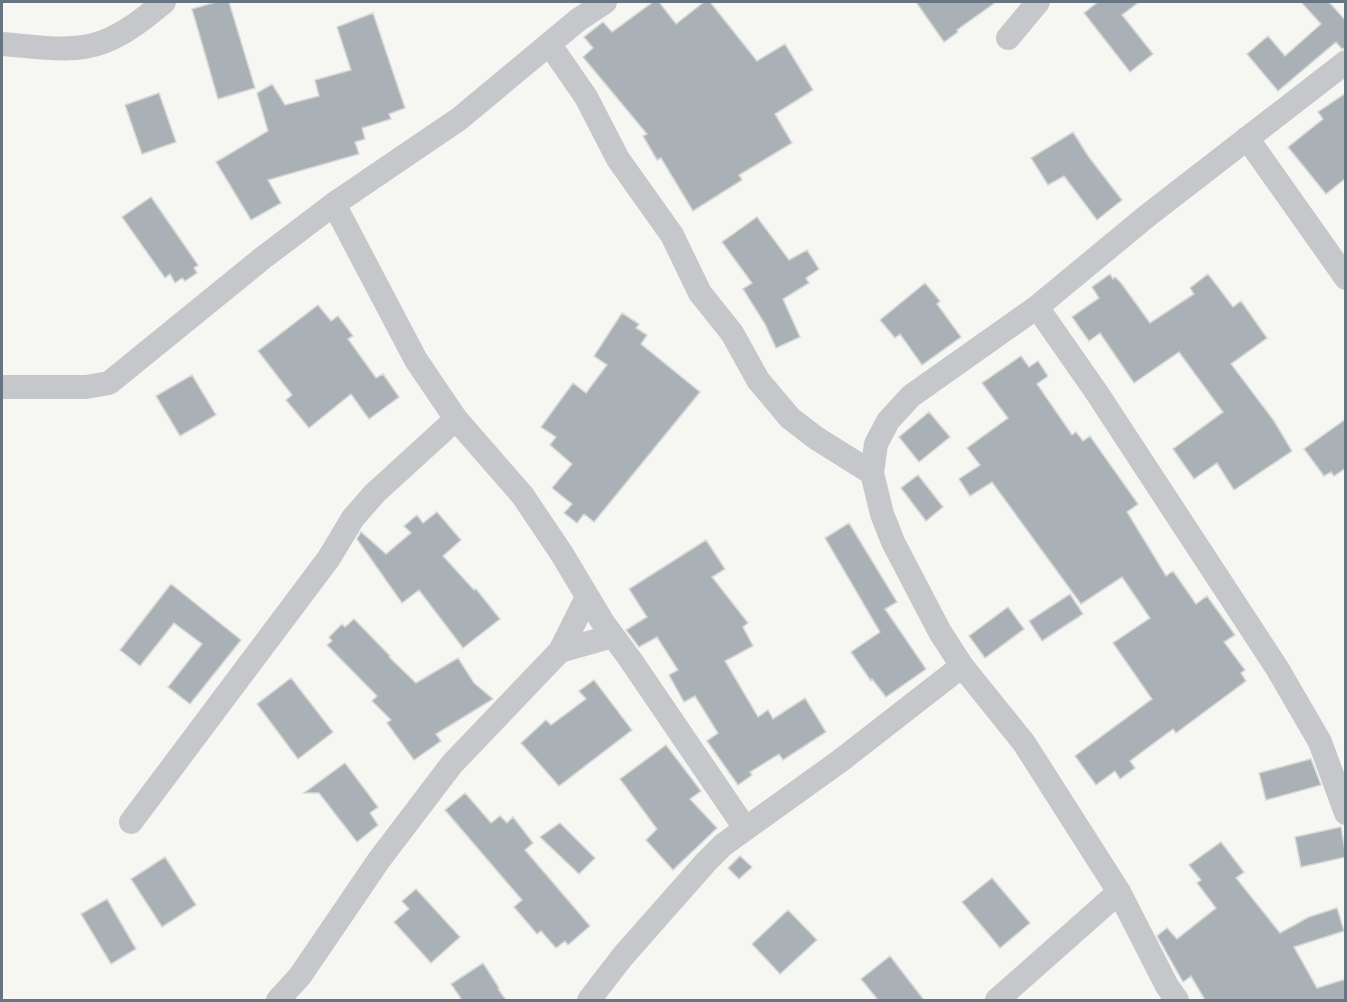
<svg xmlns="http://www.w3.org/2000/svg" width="1347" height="1002" font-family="'Fira Sans Condensed',sans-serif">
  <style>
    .building { fill: #a9b0b6; stroke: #d7d8d6; stroke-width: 1.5 }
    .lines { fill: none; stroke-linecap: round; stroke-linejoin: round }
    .minor { stroke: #c5c7cb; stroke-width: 24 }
  </style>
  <rect width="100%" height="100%" fill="#f6f6f3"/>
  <path class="building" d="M 216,2 L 229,2 L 255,88 L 218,99 L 192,9 Z
    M 653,2 L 659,2 L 676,24 L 704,2 L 710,2 L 757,61 L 785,44 L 813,90 L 775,114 L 792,143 L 739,175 L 742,180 L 693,211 L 661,158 L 657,160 L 643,136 L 647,134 L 583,57 L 593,48 L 584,37 L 603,22 L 612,32 Z
    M 916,2 L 996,2 L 957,30 L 958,32 L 944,42 Z
    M 1098,2 L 1139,2 L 1122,15 L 1153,54 L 1130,72 L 1084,13 Z
    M 1301,2 L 1329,2 L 1346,21 L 1346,48 L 1342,49 L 1336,42 L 1278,91 L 1247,54 L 1268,36 L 1285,56 L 1321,24 Z
    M 373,13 L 405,108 L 389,114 L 391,119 L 362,128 L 365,139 L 355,142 L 359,154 L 268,180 L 281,203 L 251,220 L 216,162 L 268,131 L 257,93 L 272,84 L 285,105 L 319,96 L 315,80 L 351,70 L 337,27 Z
    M 159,93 L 176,142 L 142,154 L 125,105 Z
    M 1346,93 L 1346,178 L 1326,194 L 1288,147 L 1323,119 L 1318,112 Z
    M 1073,132 L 1088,156 L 1122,200 L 1097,220 L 1064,176 L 1048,185 L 1031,158 Z
    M 151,197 L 198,265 L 194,268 L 197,273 L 185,281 L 182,278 L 175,283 L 170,274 L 165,278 L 122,217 Z
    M 757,217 L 789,260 L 807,250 L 819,269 L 806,278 L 809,283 L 783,299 L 800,337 L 776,348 L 765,324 L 743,289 L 752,283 L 722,242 Z
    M 1110,274 L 1113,279 L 1115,277 L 1121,283 L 1150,323 L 1194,294 L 1190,288 L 1208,274 L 1233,307 L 1241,301 L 1267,338 L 1231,364 L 1274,421 L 1292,451 L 1234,490 L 1217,463 L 1194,479 L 1173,449 L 1223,412 L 1179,352 L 1134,383 L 1100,333 L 1089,341 L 1072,317 L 1099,298 L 1092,287 Z
    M 925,283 L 940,301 L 937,304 L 961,337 L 922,365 L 900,334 L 895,338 L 880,320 Z
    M 318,305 L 331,321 L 338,316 L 353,336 L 348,339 L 376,378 L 383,374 L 399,397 L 369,419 L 351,394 L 309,428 L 286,400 L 292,395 L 258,351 Z
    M 622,313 L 639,324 L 636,328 L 647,335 L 641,344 L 700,392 L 594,522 L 584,514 L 577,523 L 564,513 L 572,504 L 552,488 L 572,464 L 550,445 L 556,437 L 541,427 L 573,383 L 586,393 L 607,365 L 594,356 Z
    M 1021,356 L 1029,367 L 1038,361 L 1048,376 L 1037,384 L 1072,435 L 1076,432 L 1083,441 L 1090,436 L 1138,504 L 1127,512 L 1166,576 L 1173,571 L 1196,604 L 1207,596 L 1235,635 L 1224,642 L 1245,670 L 1241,673 L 1246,681 L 1176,733 L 1173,729 L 1130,761 L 1135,768 L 1120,779 L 1115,771 L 1096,785 L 1075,756 L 1152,699 L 1113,643 L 1150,618 L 1122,577 L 1081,604 L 992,482 L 970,496 L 959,479 L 980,465 L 967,448 L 1008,418 L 982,383 Z
    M 192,375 L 216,415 L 180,436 L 156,396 Z
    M 929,412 L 950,437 L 919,462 L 899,437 Z
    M 1346,419 L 1346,468 L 1334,476 L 1331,472 L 1324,476 L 1304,449 Z
    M 918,475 L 943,507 L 926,521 L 901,488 Z
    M 437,512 L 461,540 L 443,556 L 474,590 L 476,589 L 500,619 L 463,648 L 419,590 L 402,603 L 357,539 L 361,532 L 386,554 L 411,533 L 404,526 L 417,515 L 423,523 Z
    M 849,523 L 897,602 L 885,609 L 926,669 L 886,697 L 872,679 L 871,681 L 851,652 L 880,632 L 825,538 Z
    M 706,540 L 725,569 L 712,577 L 748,623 L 743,627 L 753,646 L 725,661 L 758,717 L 768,710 L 773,719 L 805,698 L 826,732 L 783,760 L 779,754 L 750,772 L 752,775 L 738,785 L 707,741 L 718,733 L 695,696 L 684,702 L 669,675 L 678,670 L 657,637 L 639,647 L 626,630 L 647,617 L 629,589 Z
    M 171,584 L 241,640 L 190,704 L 168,687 L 202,644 L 174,623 L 140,666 L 120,650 Z
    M 1070,594 L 1083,614 L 1042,641 L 1029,621 Z
    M 1008,607 L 1024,629 L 985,658 L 969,636 Z
    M 354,619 L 390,656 L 389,657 L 416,683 L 458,658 L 474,683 L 493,699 L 436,734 L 441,741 L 414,760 L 387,723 L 391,720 L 372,701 L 377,696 L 327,645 L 332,641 L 329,637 L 342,624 L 345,627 Z
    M 291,678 L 333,732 L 298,759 L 257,704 Z
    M 594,680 L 632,730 L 559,786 L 521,743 L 546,720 L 551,725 L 586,699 L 579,691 Z
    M 666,745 L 701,791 L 690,799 L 717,828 L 673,870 L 646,840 L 657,829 L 620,779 Z
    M 1311,759 L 1321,785 L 1266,800 L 1259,773 Z
    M 345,763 L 378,807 L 370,813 L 378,825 L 357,842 L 319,793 L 304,793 Z
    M 465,793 L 491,823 L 500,816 L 507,823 L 513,817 L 533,843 L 525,850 L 590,926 L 568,945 L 565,941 L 556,948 L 541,931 L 537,934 L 514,907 L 522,900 L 445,810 Z
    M 560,823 L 595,858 L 579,874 L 540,837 Z
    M 1341,827 L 1346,857 L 1301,867 L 1295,837 Z
    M 1221,842 L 1244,872 L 1236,878 L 1280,933 L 1309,917 L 1337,908 L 1344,931 L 1294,947 L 1317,988 L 1346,979 L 1346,1000 L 1205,1000 L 1191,976 L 1183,982 L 1157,936 L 1167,928 L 1177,939 L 1216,908 L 1197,883 L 1201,880 L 1189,865 Z
    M 740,856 L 752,867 L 739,879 L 728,868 Z
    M 165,857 L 196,905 L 162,927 L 131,879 Z
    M 992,878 L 1030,923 L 1000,948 L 962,902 Z
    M 416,889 L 460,937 L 431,963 L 394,922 L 409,909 L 402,901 Z
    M 107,899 L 136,949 L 111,964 L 81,914 Z
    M 788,910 L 817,940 L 780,974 L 752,944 Z
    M 890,956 L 924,1000 L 878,1000 L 861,979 Z
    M 483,963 L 499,988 L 498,989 L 506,1000 L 462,1000 L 451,984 Z"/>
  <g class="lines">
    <path class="minor" d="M 1008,38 L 1038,2
      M 2,44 C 33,46 72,54 103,42 C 125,34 146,17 164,2
      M 550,45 L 586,97 L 618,159 L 672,235 L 700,293 L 732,333 L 758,380 L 790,418 L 816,438 L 872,473
      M 1247,138 L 1346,278
      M 334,204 L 416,360 L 456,419 L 523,496 L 562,554 L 602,621 L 630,659 L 745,828
      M 1037,307 L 1097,393 L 1277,668 L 1320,742 L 1346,813
      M 2,387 L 86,387 L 109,383 L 264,257 L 334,204 L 459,119 L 578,20 L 605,2
      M 560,651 L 613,636
      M 131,822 L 329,558 L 353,518 L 375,493 L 456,419
      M 278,1000 L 300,976 L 379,860 L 452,764 L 560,651 L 587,597
      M 589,1000 L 623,956 L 706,862 L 723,845 L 840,761 L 962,666
      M 997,1000 L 1119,892
      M 1177,1000 L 1167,986 L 1119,892 L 1024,743 L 962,666 L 940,632 L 893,542 L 882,514 L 872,473 L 876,444 L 888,421 L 911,396 L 1037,307 L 1147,216 L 1346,62"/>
  </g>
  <rect width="1347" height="1002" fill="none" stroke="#677482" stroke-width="6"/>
</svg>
